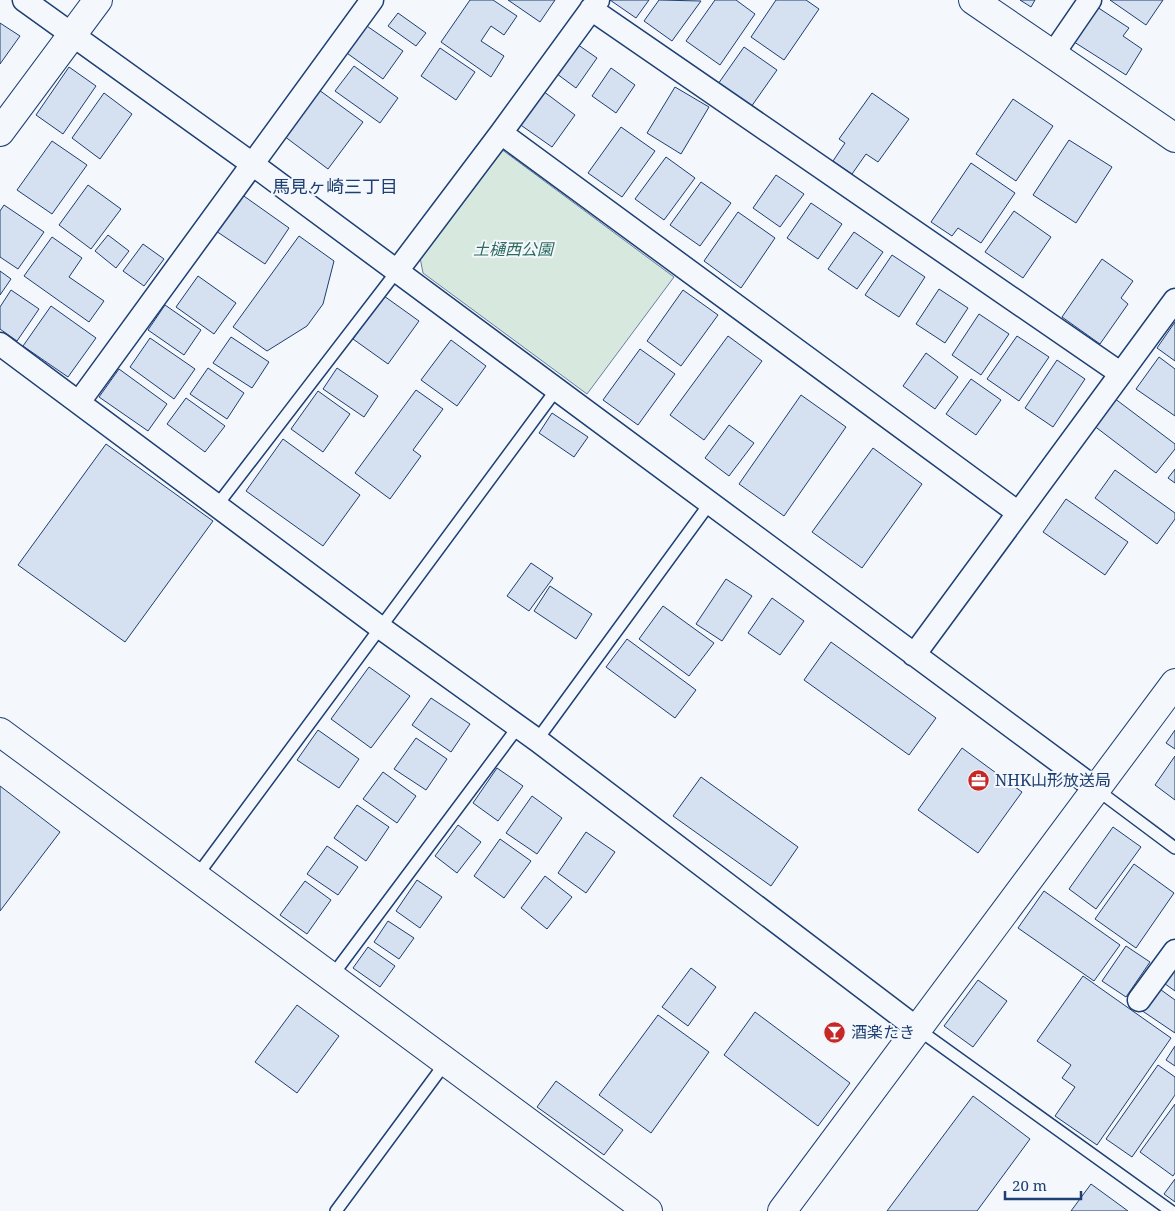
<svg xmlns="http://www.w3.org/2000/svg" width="1175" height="1211" font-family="'Noto Serif','Noto Sans JP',serif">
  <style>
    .green { fill: #d7e8df; stroke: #687fa3 }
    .building { fill: #d5e0f0; stroke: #1d3f73 }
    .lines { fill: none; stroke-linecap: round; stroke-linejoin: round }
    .lane-casing { stroke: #1d3f73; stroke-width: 14 }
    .street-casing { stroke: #1d3f73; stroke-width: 25 }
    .secondary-casing { stroke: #1d3f73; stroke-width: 30 }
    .lane { stroke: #f4f7fb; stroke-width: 11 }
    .street { stroke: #f4f7fb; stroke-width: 22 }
    .secondary { stroke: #f4f7fb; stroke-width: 28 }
    .labels { text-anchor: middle; stroke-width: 4; stroke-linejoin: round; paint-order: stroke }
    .park-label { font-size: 16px; font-style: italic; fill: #2c6c60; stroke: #f4f7fb }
    .poi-label { font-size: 16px; fill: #1d3f73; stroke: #f4f7fb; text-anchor: start }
    .neighbourhood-label { font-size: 18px; fill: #1d3f73; stroke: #f4f7fb }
  </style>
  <rect width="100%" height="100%" fill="#f4f7fb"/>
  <path class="green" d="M 497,146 L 674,277 L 587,394 L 423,273 L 419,252 Z"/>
  <path class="building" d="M 470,0 L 493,0 L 517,16 L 504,35 L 491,26 L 481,41 L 504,56 L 491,77 L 441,42 Z
    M 508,0 L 555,0 L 540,22 Z
    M 610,0 L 649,0 L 636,18 Z
    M 659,0 L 701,1 L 672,41 L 644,21 Z
    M 715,0 L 736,0 L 755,14 L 720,65 L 686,41 Z
    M 776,0 L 806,0 L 819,9 L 784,60 L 751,37 Z
    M 1020,0 L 1035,0 L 1031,7 Z
    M 1110,0 L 1163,0 L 1146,25 Z
    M 1094,5 L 1129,28 L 1123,36 L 1142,49 L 1126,75 L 1071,40 Z
    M 398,13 L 426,33 L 416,46 L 388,26 Z
    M 0,23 L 20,36 L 0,64 Z
    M 364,24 L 403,51 L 383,79 L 344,51 Z
    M 574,42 L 597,58 L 576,88 L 553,71 Z
    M 744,47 L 777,70 L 751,107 L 718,84 Z
    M 440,48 L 475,72 L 456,100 L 421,76 Z
    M 354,66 L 398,98 L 380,123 L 335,91 Z
    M 69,67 L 96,86 L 63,134 L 36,115 Z
    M 611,68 L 635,85 L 616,113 L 592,96 Z
    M 675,87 L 709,107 L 681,154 L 647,133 Z
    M 539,88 L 575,115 L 552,147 L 515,121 Z
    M 319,90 L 363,122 L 328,169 L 284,136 Z
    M 104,93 L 132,114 L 100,159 L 72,138 Z
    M 872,93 L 909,119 L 878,162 L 866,154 L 852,174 L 833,161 L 845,143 L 839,139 Z
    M 1013,99 L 1053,126 L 1016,181 L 976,154 Z
    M 621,127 L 655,151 L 622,197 L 588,173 Z
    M 1069,140 L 1112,167 L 1076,223 L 1033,195 Z
    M 52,141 L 87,165 L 52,214 L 17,190 Z
    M 666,157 L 695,178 L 664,220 L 635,199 Z
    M 971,163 L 1015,193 L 981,243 L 958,228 L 952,236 L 931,222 Z
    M 776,175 L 804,194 L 780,227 L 753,208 Z
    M 701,182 L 731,203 L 700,246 L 670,225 Z
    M 88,185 L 121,209 L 91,249 L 59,225 Z
    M 241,194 L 289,228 L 265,264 L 216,231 Z
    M 811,203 L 842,224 L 818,259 L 787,238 Z
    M 4,205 L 44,232 L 18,269 L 0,257 L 0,211 Z
    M 1014,211 L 1051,237 L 1023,278 L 985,252 Z
    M 738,212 L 775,238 L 741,288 L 704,261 Z
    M 854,232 L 883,252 L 857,289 L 828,269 Z
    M 108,235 L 129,251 L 116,268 L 95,251 Z
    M 299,236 L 334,261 L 323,304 L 307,326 L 267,351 L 233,327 Z
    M 52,237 L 82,258 L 69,277 L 104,301 L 89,322 L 24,276 Z
    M 143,244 L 164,259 L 144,286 L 123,271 Z
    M 892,255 L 925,277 L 899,317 L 865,295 Z
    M 1102,259 L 1133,281 L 1121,298 L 1128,304 L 1100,344 L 1062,317 Z
    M 0,271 L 11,279 L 0,295 Z
    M 198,276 L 236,303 L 214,334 L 176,307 Z
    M 939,289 L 968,308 L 945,343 L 916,324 Z
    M 11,290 L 39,309 L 17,341 L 0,329 L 0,307 Z
    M 683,290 L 718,315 L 681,366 L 647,341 Z
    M 384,296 L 419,321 L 388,364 L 353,339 Z
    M 165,305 L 201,330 L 184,355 L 148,330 Z
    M 51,306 L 96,338 L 68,377 L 23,346 Z
    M 979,314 L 1009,334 L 981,375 L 952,355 Z
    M 1175,322 L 1175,361 L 1157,348 Z
    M 728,336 L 762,361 L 704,440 L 670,415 Z
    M 1017,336 L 1049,357 L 1019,401 L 987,379 Z
    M 231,337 L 269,362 L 252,388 L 213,363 Z
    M 150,338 L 195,369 L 174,399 L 130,367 Z
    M 451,340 L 486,366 L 457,406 L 421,380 Z
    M 640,349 L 675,374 L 638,425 L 603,400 Z
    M 926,353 L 958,377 L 935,409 L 903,386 Z
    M 1159,357 L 1175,369 L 1175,416 L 1136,389 Z
    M 1057,360 L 1085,379 L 1053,427 L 1025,408 Z
    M 208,368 L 244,393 L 227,419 L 190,394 Z
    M 337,368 L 378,396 L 364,417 L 323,389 Z
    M 119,369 L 167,404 L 148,431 L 99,397 Z
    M 971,379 L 1001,400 L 976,435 L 946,414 Z
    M 416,390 L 443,409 L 413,450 L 421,456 L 390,499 L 355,473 Z
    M 318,391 L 350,414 L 323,452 L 291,429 Z
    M 801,395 L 846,427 L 784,516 L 739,484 Z
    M 186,398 L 225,426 L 205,452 L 167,424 Z
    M 1114,398 L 1175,444 L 1175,449 L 1156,473 L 1093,425 Z
    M 552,413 L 588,437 L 574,457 L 539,433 Z
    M 729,425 L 754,443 L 729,476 L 705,458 Z
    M 283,439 L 360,495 L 323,546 L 246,491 Z
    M 106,444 L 213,521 L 125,642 L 18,565 Z
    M 873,448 L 922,484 L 862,568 L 812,532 Z
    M 1175,469 L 1175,483 L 1168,478 Z
    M 1115,470 L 1175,513 L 1175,519 L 1157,544 L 1095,498 Z
    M 1066,499 L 1128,542 L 1105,575 L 1043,532 Z
    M 531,563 L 553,578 L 529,611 L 507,596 Z
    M 726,579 L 752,596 L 722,641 L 696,624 Z
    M 550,586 L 592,614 L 576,639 L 534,611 Z
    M 772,598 L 804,621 L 780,655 L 748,633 Z
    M 663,606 L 714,643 L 689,676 L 639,639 Z
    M 627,639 L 696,690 L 675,718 L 606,667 Z
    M 831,642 L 936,718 L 909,755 L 804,680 Z
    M 369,667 L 410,696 L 371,748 L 331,719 Z
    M 431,698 L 470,724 L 451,752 L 412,725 Z
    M 318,730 L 359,759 L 339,788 L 297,760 Z
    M 1175,730 L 1175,749 L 1166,743 Z
    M 416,738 L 447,759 L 426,790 L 394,769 Z
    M 962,748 L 1022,792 L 978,853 L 918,810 Z
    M 1175,756 L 1175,800 L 1155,785 Z
    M 497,768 L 523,786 L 498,821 L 473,803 Z
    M 383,772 L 416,796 L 397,823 L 363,799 Z
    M 701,777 L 798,847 L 771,886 L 673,816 Z
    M 0,786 L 60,832 L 0,911 Z
    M 532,796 L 562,818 L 537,854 L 506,833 Z
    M 357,805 L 389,827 L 366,861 L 334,838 Z
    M 458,825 L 481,842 L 457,873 L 435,856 Z
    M 1113,827 L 1141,847 L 1096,909 L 1069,889 Z
    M 586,832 L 615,852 L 586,893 L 558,873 Z
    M 500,839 L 531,861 L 504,898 L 474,876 Z
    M 327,846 L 358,867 L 338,895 L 307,874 Z
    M 1134,864 L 1174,893 L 1136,948 L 1095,919 Z
    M 545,876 L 572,897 L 547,929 L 521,908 Z
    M 417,880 L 442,897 L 420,928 L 396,911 Z
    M 305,881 L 331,900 L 307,934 L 280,915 Z
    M 1044,891 L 1120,945 L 1094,981 L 1018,928 Z
    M 388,921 L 414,938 L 399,959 L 374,942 Z
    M 1126,946 L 1150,962 L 1126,997 L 1102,981 Z
    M 368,947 L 395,966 L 380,987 L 353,968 Z
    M 1175,961 L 1175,991 L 1161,981 Z
    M 691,968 L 716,987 L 688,1026 L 662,1007 Z
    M 1083,976 L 1171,1038 L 1097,1145 L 1055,1116 L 1075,1087 L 1062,1078 L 1071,1065 L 1037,1041 Z
    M 978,980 L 1007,1001 L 973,1047 L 944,1026 Z
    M 1157,987 L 1175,1000 L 1175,1033 L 1141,1010 Z
    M 297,1005 L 339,1036 L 297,1093 L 255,1062 Z
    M 755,1012 L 850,1083 L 818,1126 L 724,1055 Z
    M 658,1015 L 709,1052 L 651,1133 L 599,1095 Z
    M 1175,1046 L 1175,1066 L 1166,1060 Z
    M 1158,1065 L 1175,1077 L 1175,1095 L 1132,1157 L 1106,1139 Z
    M 556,1081 L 623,1130 L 604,1155 L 537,1107 Z
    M 973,1096 L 1030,1139 L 977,1211 L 887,1211 Z
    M 1175,1104 L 1175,1173 L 1173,1176 L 1140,1152 Z
    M 1175,1179 L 1175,1202 L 1164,1194 Z
    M 1091,1184 L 1128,1211 L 1071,1211 Z"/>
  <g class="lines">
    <defs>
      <path id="lane" d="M 218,504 L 397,271
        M 537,740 L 710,503
        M 1096,789 L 1175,848
        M 196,877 L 556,390
        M 332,976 L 518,727
        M 919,1030 L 1171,1211
        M 336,1211 L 446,1062"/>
      <path id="street" d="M 24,0 L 251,163 L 1096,789
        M 591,9 L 1120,373
        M 1053,54 L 1090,0
        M 501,133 L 1017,512
        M 397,271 L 501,133 L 598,0
        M 0,344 L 381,628 L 537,740 L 919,1030
        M 79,402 L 372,0
        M 914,655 L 1175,300
        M 1139,1000 L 1175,951"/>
      <path id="secondary" d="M 973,0 L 1175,138
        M 0,132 L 98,0
        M 0,732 L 648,1211
        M 782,1211 L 1175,683"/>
    </defs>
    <use href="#lane" class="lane-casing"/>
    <use href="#street" class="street-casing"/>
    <use href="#secondary" class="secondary-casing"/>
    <use href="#lane" class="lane"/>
    <use href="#street" class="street"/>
    <use href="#secondary" class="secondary"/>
  </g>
  <defs>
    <symbol id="office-disc" viewBox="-11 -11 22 22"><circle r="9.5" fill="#c62828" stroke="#f4f7fb"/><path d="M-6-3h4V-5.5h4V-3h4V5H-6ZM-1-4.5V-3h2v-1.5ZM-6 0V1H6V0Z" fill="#fff"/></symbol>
    <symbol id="bar-disc" viewBox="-11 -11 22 22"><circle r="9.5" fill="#c62828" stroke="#f4f7fb"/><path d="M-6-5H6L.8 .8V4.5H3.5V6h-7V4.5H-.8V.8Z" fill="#fff"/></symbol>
  </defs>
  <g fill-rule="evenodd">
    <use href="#office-disc" x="966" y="768" width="25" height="25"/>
    <use href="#bar-disc" x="822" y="1020" width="25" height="25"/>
  </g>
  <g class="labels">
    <g class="park-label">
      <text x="513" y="255">土樋西公園</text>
    </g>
    <g class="poi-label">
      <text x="995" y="786">NHK山形放送局</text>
      <text x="851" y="1038">酒楽たき</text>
    </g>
    <g class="neighbourhood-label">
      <text x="335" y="193">馬見ヶ崎三丁目</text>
    </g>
  </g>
  <path d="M1005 1191v8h76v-8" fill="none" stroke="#1d3f73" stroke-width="2.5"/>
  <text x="1012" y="1191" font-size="15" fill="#1d3f73" stroke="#f4f7fb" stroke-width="4" paint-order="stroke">20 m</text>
</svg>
